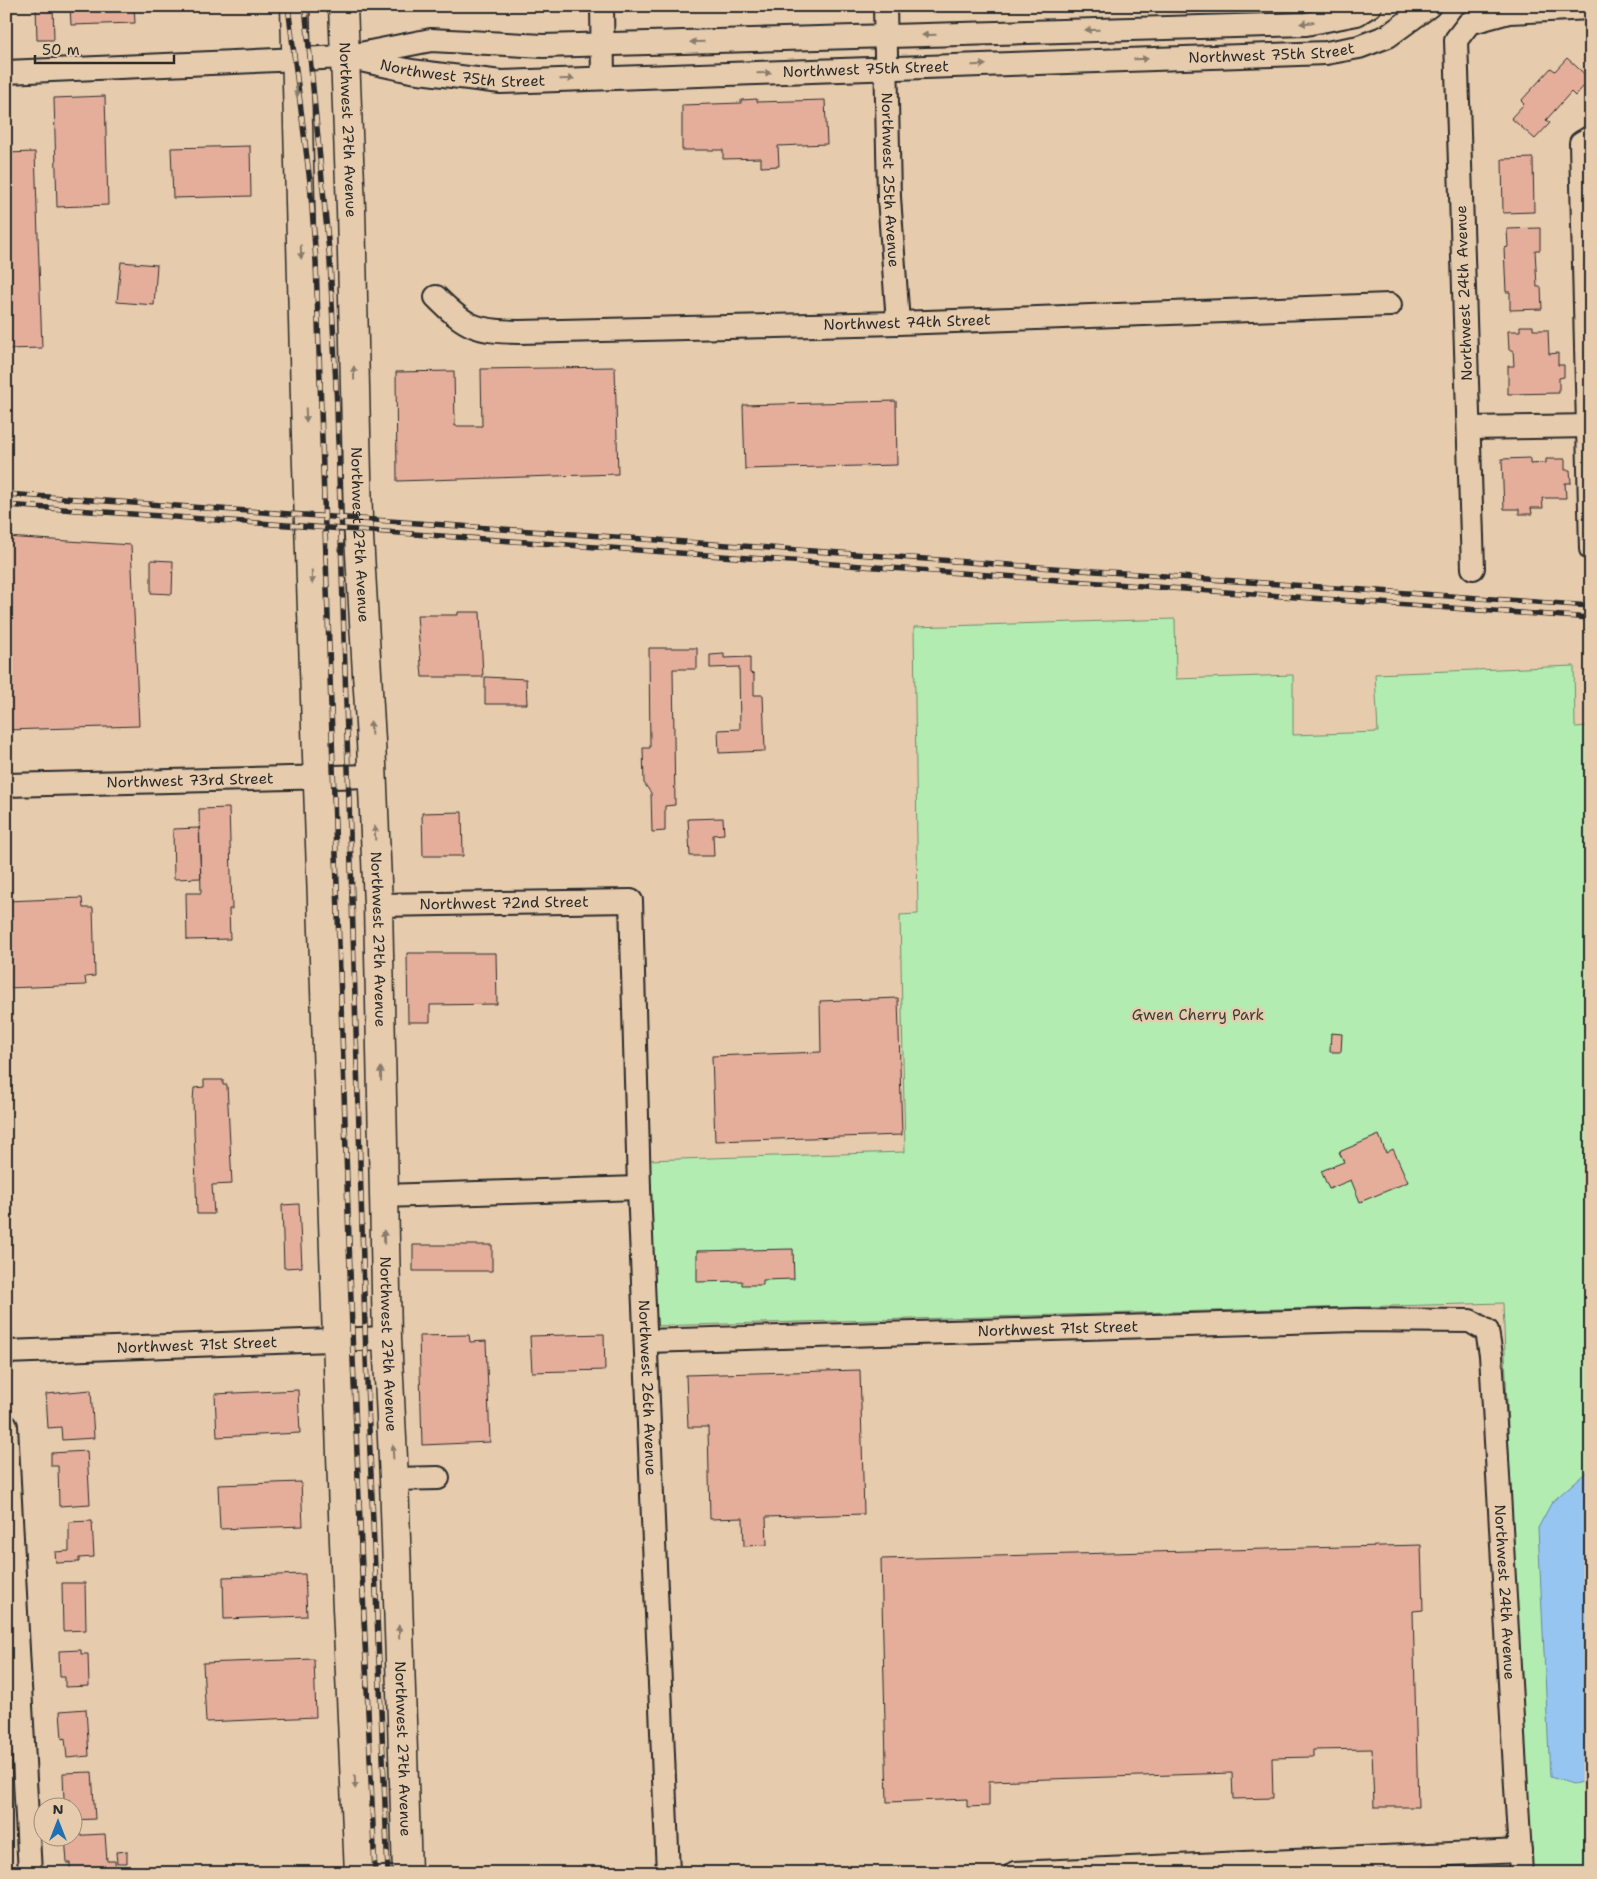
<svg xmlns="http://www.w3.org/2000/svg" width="1597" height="1879" font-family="'Shantell Sans',sans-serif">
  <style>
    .green { fill: #b3ecb1; stroke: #6f8c6e }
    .water { fill: #97c5f1; stroke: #6c87a2 }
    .building { fill: #e4ae9b; stroke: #2b2b2b }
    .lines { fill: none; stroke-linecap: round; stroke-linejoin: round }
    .minor-casing { stroke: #2b2b2b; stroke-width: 26 }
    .major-casing { stroke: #2b2b2b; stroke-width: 31 }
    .minor { stroke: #e6cbad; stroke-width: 22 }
    .major { stroke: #e6cbad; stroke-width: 28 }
    .rail-casing { stroke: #2b2b2b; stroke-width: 5.5 }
    .rail { stroke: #e6cbad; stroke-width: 4; stroke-dasharray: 11; stroke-linecap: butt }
    .oneway { fill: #887b6c }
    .labels { text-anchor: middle; stroke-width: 5; stroke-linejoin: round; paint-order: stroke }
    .street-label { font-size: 15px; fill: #2b2b2b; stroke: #e6cbad }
    .park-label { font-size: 15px; fill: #393e38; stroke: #e6cbad }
  </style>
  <rect width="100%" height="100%" fill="#e6cbad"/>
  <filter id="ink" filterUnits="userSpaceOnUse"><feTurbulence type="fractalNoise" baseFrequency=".02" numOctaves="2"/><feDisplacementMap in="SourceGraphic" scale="10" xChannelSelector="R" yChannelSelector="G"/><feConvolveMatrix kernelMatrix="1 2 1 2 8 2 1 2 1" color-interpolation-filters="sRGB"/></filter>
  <g filter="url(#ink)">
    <path class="green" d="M 1175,619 L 1176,679 L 1293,675 L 1293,735 L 1378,732 L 1375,674 L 1574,666 L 1575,727 L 1591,726 L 1591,1869 L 1526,1872 L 1503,1303 L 652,1326 L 647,1160 L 905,1152 L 900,915 L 918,914 L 914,627 Z"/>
    <path class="water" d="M 1591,1468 L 1591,1780 L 1573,1784 L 1550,1777 L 1538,1528 L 1552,1502 Z"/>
    <path class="building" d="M 36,6 L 53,6 L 54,40 L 37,40 Z
      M 70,6 L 134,6 L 135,23 L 71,25 Z
      M 1567,58 L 1590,79 L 1575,96 L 1571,92 L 1546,120 L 1550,123 L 1535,139 L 1511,118 L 1524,104 L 1521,101 L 1551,68 L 1555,71 Z
      M 105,96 L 108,205 L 57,207 L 54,98 Z
      M 757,99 L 757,102 L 825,100 L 827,144 L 778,146 L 779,166 L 761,167 L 761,158 L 723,159 L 723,150 L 682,150 L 682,105 L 741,103 L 741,100 Z
      M 250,146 L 251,196 L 173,198 L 171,148 Z
      M 35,152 L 42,348 L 6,349 L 6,153 Z
      M 1533,158 L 1534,212 L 1503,213 L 1502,159 Z
      M 1540,228 L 1540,250 L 1535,250 L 1537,287 L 1541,287 L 1542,309 L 1510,310 L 1510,292 L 1506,292 L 1504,248 L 1508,247 L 1507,229 Z
      M 121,262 L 157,265 L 154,305 L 117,302 Z
      M 1520,326 L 1533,326 L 1533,330 L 1548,330 L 1549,354 L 1558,353 L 1558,365 L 1564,365 L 1564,377 L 1559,378 L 1559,393 L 1508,394 L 1508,366 L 1514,366 L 1513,350 L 1509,350 L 1508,331 L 1520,331 Z
      M 615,367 L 618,474 L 397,481 L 396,372 L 454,371 L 455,426 L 482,426 L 481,369 Z
      M 896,401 L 897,465 L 745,469 L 743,405 Z
      M 1530,458 L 1530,464 L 1546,463 L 1546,459 L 1565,459 L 1565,470 L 1570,470 L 1571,483 L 1565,483 L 1566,498 L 1542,498 L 1543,508 L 1531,508 L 1532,514 L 1519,514 L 1519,509 L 1504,509 L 1502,459 Z
      M 6,537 L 131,545 L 139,726 L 6,730 Z
      M 151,560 L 173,561 L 172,594 L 151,593 Z
      M 458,612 L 480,612 L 483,677 L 422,677 L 417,615 L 458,615 Z
      M 649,648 L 697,648 L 697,669 L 673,669 L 675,805 L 665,806 L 665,831 L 652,832 L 651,793 L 644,783 L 643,748 L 650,748 Z
      M 724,654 L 724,658 L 750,657 L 750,673 L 754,674 L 754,695 L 763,695 L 765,751 L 719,753 L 718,730 L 740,729 L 739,667 L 710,668 L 710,655 Z
      M 485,677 L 526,679 L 527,704 L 485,704 Z
      M 229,808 L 232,909 L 229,909 L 230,939 L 187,940 L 186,893 L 201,893 L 199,809 Z
      M 462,812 L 463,856 L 423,856 L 422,813 Z
      M 723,818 L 724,834 L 713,835 L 714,856 L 690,856 L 688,819 Z
      M 199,828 L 201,878 L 174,879 L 173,829 Z
      M 82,898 L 83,908 L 93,908 L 95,976 L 85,977 L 86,985 L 6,988 L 6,901 Z
      M 407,953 L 496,953 L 497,1004 L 430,1005 L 430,1022 L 408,1022 Z
      M 898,998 L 902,1135 L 715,1141 L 712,1056 L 821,1052 L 820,1001 Z
      M 1331,1033 L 1342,1034 L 1341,1052 L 1330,1052 Z
      M 204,1080 L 223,1080 L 223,1085 L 227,1085 L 232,1184 L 212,1185 L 214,1214 L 197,1214 L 193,1101 L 194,1088 L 204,1087 Z
      M 1379,1135 L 1386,1153 L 1393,1149 L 1408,1182 L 1360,1202 L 1351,1180 L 1329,1189 L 1321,1171 L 1344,1162 L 1339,1152 Z
      M 299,1204 L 302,1267 L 284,1268 L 282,1205 Z
      M 413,1245 L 492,1245 L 492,1271 L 413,1271 Z
      M 793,1249 L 794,1279 L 763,1280 L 763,1285 L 742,1285 L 742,1281 L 697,1282 L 697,1251 Z
      M 604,1334 L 605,1370 L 532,1372 L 530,1336 Z
      M 469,1335 L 470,1342 L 486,1341 L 490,1442 L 422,1445 L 419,1336 Z
      M 860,1370 L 864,1514 L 766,1517 L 767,1545 L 744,1546 L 743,1518 L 710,1519 L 708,1427 L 688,1427 L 686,1375 Z
      M 91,1390 L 94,1438 L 62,1440 L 61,1427 L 48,1428 L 46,1394 Z
      M 298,1390 L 300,1433 L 217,1437 L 215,1394 Z
      M 87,1451 L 90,1504 L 59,1506 L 58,1466 L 51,1466 L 51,1453 Z
      M 301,1482 L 303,1526 L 220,1529 L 218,1485 Z
      M 92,1521 L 94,1557 L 79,1558 L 79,1562 L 56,1563 L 55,1552 L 69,1551 L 69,1522 Z
      M 1421,1545 L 1423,1610 L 1413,1611 L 1418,1807 L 1374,1807 L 1372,1749 L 1313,1750 L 1313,1757 L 1272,1758 L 1273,1798 L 1233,1799 L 1232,1773 L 989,1781 L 989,1806 L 967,1807 L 967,1799 L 887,1802 L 881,1559 Z
      M 305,1574 L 307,1616 L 224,1619 L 223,1577 Z
      M 62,1583 L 85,1583 L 86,1630 L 63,1631 Z
      M 81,1650 L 81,1654 L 88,1654 L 89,1686 L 65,1687 L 65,1677 L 60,1677 L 59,1651 Z
      M 314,1659 L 316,1717 L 206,1722 L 203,1663 Z
      M 86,1709 L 89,1756 L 67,1758 L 65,1738 L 62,1739 L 60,1711 Z
      M 92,1772 L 95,1819 L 72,1820 L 70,1800 L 64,1800 L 63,1773 Z
      M 105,1834 L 107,1861 L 115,1861 L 116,1873 L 70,1873 L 70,1863 L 67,1863 L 65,1836 Z
      M 127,1851 L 127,1863 L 117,1863 L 116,1852 Z
      M 319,1870 L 319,1873 L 239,1873 Z"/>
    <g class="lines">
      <defs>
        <g id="minor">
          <path d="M 602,6 L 603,78"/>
          <path id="s1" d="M 885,6 L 889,197 L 898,323"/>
          <path id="s2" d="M 356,59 L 411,71 L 501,82 L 1326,53 L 1359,47 L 1388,36 L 1429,6"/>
          <path d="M 6,72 L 345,57 L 431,40 L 543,46 L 1306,24 L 1357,14 L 1370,6"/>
          <path d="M 1591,137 L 1581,143 L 1591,549"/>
          <path id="s3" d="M 436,297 C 467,328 476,331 519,332 L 898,323 L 1390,305"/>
          <path d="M 1469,428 L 1591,426"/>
          <path d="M 1473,568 L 1456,40 L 1469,23 L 1509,12 L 1591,8"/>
          <path id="s4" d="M 6,785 L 373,776"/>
          <path id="s5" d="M 378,905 L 631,901 L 639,1188 L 668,1873"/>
          <path d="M 383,1196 L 639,1188"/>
          <path id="s6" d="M 647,1341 L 1355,1320 L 1470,1321 L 1487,1331 L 1491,1355 L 1521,1873"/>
          <path id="s7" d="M 6,1352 L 387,1338"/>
          <path d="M 6,1426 L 30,1873"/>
          <path d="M 394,1479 L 438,1478"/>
          <path d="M 1015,1873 L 1520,1851"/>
        </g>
        <g id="major">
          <path d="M 295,6 L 306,436 L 344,1542 L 359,1873"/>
          <path id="s8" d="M 343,6 L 351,209 L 358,520 L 371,741 L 378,905 L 387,1338 L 394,1479 L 407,1873"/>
        </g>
      </defs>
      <use href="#minor" class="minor-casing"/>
      <use href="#major" class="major-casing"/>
      <use href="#minor" class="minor"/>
      <use href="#major" class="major"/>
      <defs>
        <path id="rail" d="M 288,6 L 310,182 L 316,261 L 353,1359 L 375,1873
          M 305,6 L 330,261 L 337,407 L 366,1358 L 388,1873
          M 6,494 L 1591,606
          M 6,505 L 1591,618"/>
      </defs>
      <use href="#rail" class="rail-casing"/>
      <use href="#rail" class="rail"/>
    </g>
    <defs><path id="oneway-solid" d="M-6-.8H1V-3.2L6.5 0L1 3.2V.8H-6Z" transform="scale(1.25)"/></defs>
    <g class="oneway">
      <use href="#oneway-solid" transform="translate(1307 23) rotate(175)"/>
      <use href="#oneway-solid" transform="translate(1092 30) rotate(178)"/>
      <use href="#oneway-solid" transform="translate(929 35) rotate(178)"/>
      <use href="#oneway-solid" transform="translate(697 42) rotate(178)"/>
      <use href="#oneway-solid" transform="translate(1141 59) rotate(-2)"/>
      <use href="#oneway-solid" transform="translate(979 65) rotate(-2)"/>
      <use href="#oneway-solid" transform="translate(764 73) rotate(-2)"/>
      <use href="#oneway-solid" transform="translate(567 79) rotate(-2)"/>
      <use href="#oneway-solid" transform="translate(297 90) rotate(88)"/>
      <use href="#oneway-solid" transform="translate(301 252) rotate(88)"/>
      <use href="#oneway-solid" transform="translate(354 373) rotate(-91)"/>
      <use href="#oneway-solid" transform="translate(306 415) rotate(88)"/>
      <use href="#oneway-solid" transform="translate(312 577) rotate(88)"/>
      <use href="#oneway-solid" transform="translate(371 728) rotate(-93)"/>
      <use href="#oneway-solid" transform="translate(375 833) rotate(-92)"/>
      <use href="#oneway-solid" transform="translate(381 1074) rotate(-91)"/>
      <use href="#oneway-solid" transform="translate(384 1237) rotate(-92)"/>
      <use href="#oneway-solid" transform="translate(393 1452) rotate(-93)"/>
      <use href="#oneway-solid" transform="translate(399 1632) rotate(-92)"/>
      <use href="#oneway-solid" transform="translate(355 1782) rotate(88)"/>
    </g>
  </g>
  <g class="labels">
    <g class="street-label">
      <text dy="5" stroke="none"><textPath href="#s2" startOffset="918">Northwest 75th Street</textPath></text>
      <text dy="5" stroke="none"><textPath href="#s2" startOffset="512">Northwest 75th Street</textPath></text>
      <text dy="5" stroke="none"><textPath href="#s2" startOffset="108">Northwest 75th Street</textPath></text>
      <text dy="5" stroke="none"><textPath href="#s8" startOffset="124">Northwest 27th Avenue</textPath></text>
      <text dy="5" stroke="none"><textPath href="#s1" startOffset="174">Northwest 25th Avenue</textPath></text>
      <text transform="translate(1464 293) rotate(-92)" y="5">Northwest 24th Avenue</text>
      <text dy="5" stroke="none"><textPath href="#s3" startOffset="482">Northwest 74th Street</textPath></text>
      <text dy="5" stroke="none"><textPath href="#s8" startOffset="529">Northwest 27th Avenue</textPath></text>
      <text dy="5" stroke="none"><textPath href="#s4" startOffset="184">Northwest 73rd Street</textPath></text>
      <text dy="5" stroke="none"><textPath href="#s5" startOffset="126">Northwest 72nd Street</textPath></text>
      <text dy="5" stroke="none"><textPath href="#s8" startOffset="934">Northwest 27th Avenue</textPath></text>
      <text dy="5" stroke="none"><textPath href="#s6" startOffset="411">Northwest 71st Street</textPath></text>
      <text dy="5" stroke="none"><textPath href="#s8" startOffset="1339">Northwest 27th Avenue</textPath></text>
      <text dy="5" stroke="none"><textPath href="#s7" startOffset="191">Northwest 71st Street</textPath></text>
      <text dy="5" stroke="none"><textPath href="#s5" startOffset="740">Northwest 26th Avenue</textPath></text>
      <text dy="5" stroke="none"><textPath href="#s6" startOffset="1105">Northwest 24th Avenue</textPath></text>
      <text dy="5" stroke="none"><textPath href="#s8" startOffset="1744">Northwest 27th Avenue</textPath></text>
    </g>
    <g class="park-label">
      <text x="1198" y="1020">Gwen Cherry Park</text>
    </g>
  </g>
  <rect width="1597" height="1879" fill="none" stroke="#e6cbad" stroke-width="25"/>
  <rect x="12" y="12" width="1572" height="1854" fill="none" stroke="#2b2b2b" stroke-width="2" filter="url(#ink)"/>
  <g transform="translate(58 1822)"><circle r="24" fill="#e6cbad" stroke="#9b8b79"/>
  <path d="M0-4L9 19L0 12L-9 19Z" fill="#1f6fb2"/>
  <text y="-8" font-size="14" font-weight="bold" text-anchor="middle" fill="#2b2b2b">N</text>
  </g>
  <path d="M35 55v8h139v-8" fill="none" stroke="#2b2b2b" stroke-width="2.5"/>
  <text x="42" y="55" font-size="15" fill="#2b2b2b" stroke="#e6cbad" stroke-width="4" paint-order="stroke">50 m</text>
</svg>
